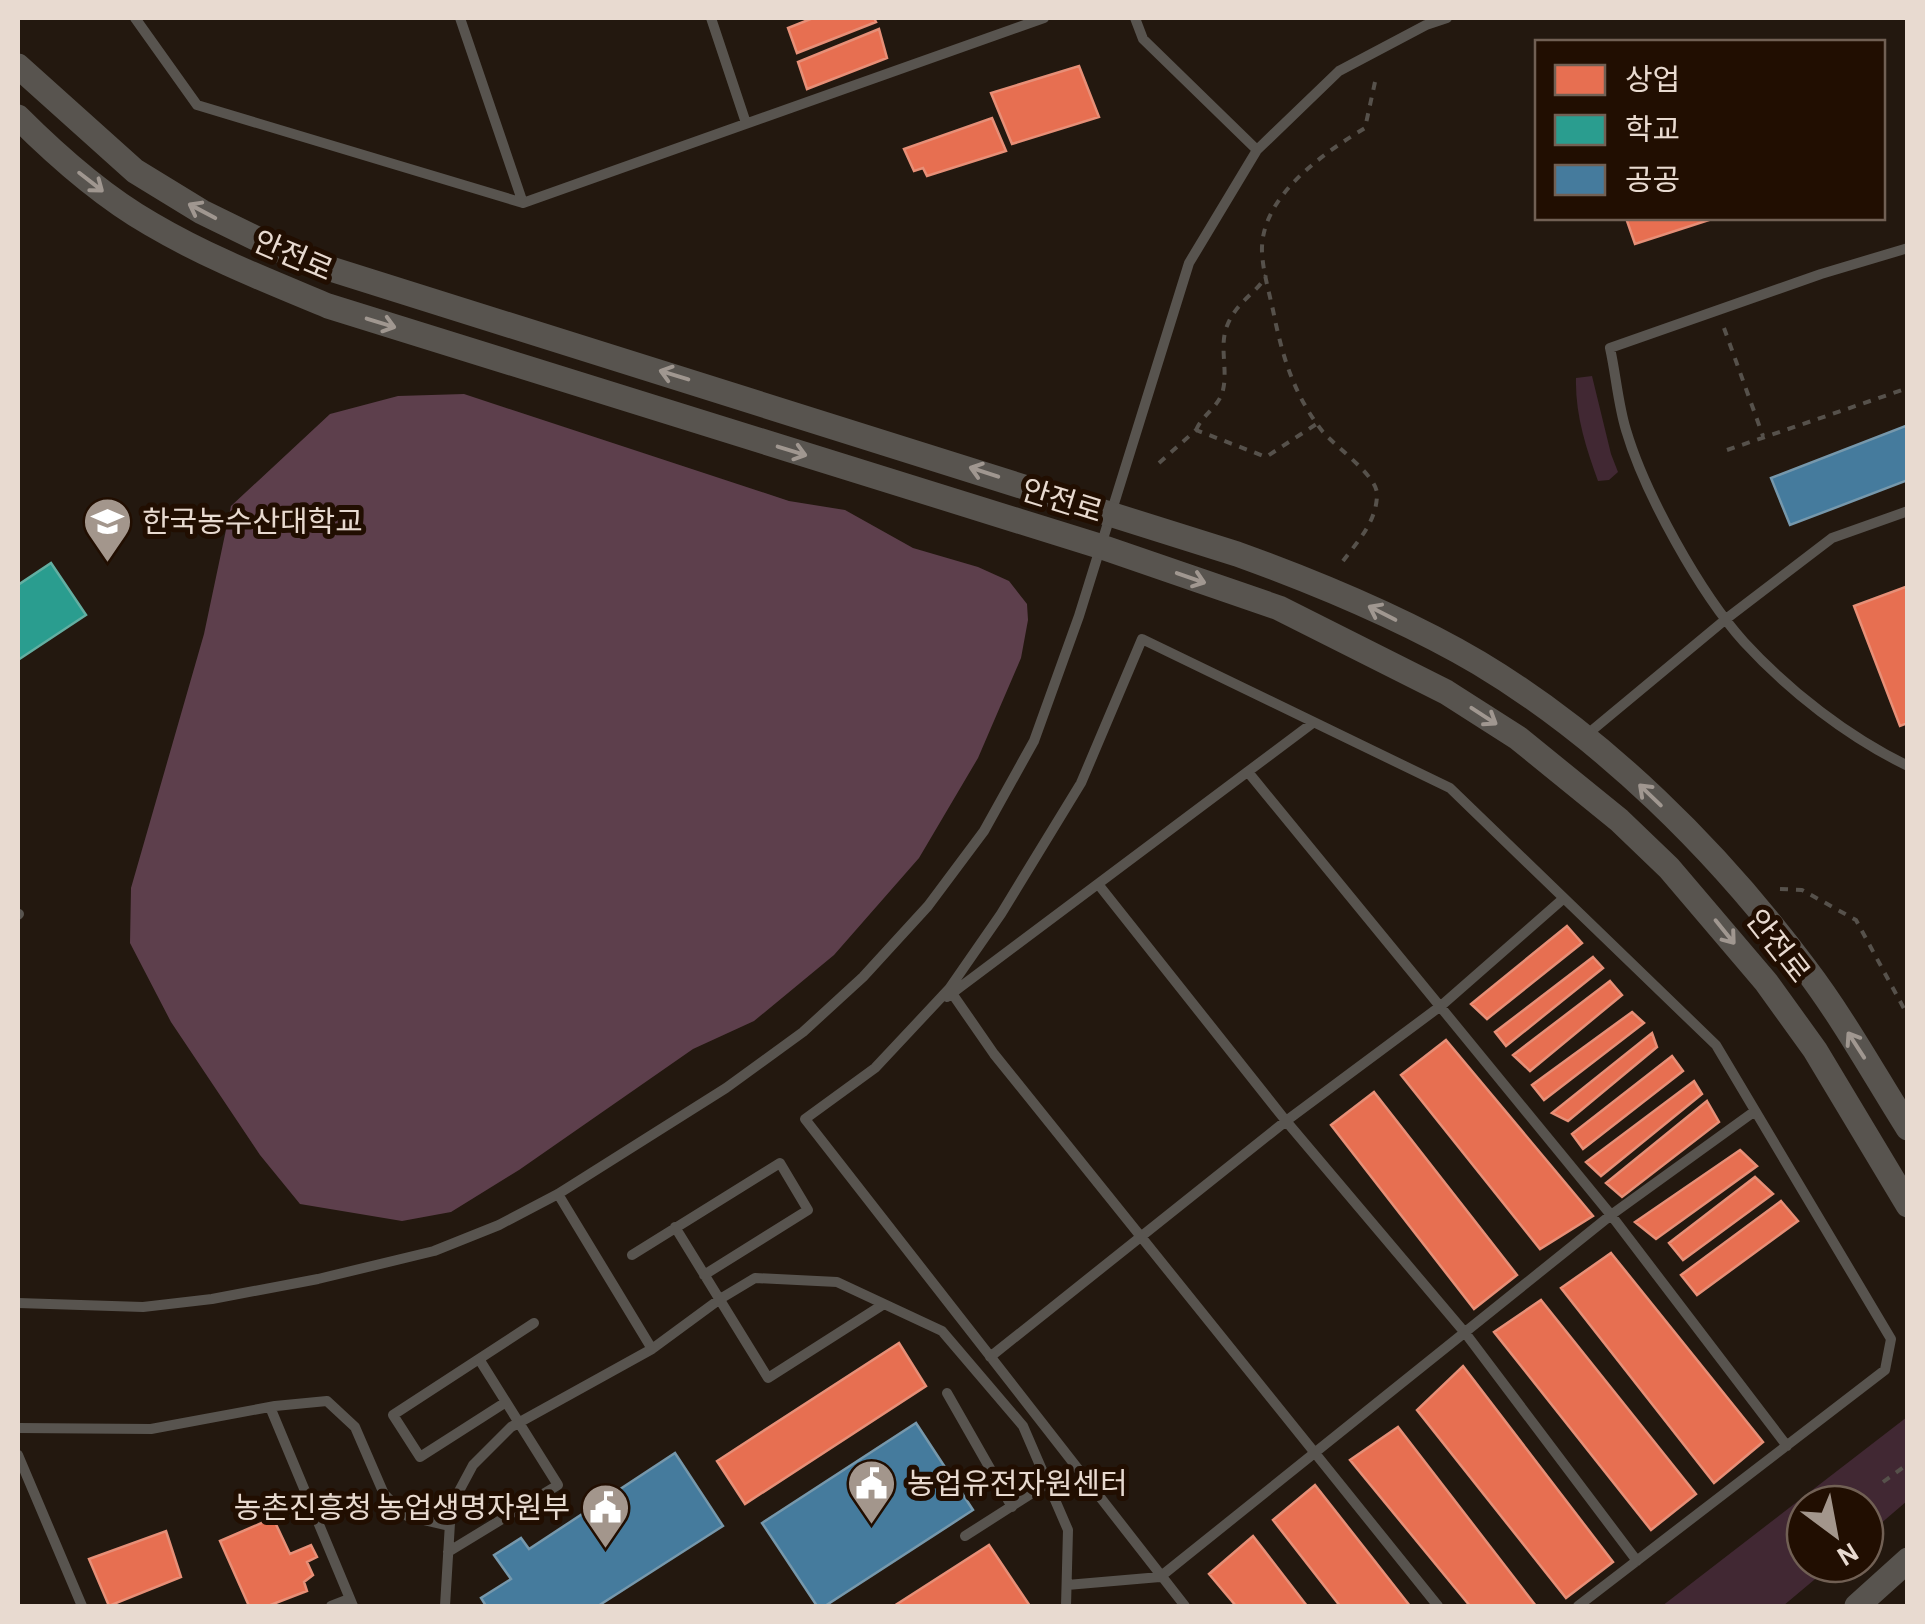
<svg xmlns="http://www.w3.org/2000/svg" width="1925" height="1624" font-family="'Alegreya Sans','Noto Sans KR',sans-serif">
  <style>
    .green { fill: #412833 }
    .forest { fill: #5d3f4c }
    .shops { fill: #e76f51; stroke: #e78f77; stroke-width: 2.5 }
    .schools { fill: #2a9d8f; stroke: #63afa2; stroke-width: 2.5 }
    .public { fill: #457b9d; stroke: #7698ac; stroke-width: 2.5 }
    .lines { fill: none; stroke-linecap: round; stroke-linejoin: round }
    .path { stroke: #56514b; stroke-width: 4; stroke-dasharray: 8 8; stroke-linecap: butt }
    .service { stroke: #58544f; stroke-width: 10 }
    .tertiary { stroke: #58544f; stroke-width: 25 }
    .oneway { stroke: #a09790 }
    .labels { text-anchor: middle; stroke-width: 10; stroke-linejoin: round; paint-order: stroke }
    .street-label { font-size: 30px; fill: #e8dad0; stroke: #210e01 }
    .poi-label { font-size: 30px; fill: #e8dad0; stroke: #210e01; text-anchor: start }
  </style>
  <rect width="100%" height="100%" fill="#23180f"/>
  <path class="green" d="M 1592,376 L 1611,454 L 1618,472 L 1609,480 L 1598,481 C 1586,448 1575,414 1576,378 Z
    M 1907,1417 L 1907,1501 L 1865,1537 L 1865,1504 L 1805,1504 L 1805,1564 L 1833,1564 L 1783,1606 L 1662,1606 Z"/>
  <path class="forest" d="M 464,394 L 789,501 L 845,510 L 913,548 L 978,567 L 1009,581 L 1027,604 L 1028,620 L 1021,658 L 978,758 L 919,858 L 834,955 L 754,1021 L 693,1049 L 519,1170 L 451,1212 L 402,1221 L 300,1204 L 260,1155 L 171,1022 L 130,943 L 131,888 L 204,634 L 231,506 L 330,414 L 398,396 Z"/>
  <path class="shops" d="M 813,18 L 874,18 L 876,22 L 797,53 L 788,28 Z
    M 879,29 L 887,58 L 807,89 L 798,62 Z
    M 1079,66 L 1099,117 L 1012,144 L 991,93 Z
    M 992,118 L 1006,151 L 927,176 L 923,168 L 914,171 L 904,149 Z
    M 1626,218 L 1715,218 L 1635,244 Z
    M 1908,586 L 1908,723 L 1900,726 L 1854,606 Z
    M 1567,926 L 1582,943 L 1487,1019 L 1471,1004 Z
    M 1593,957 L 1603,968 L 1506,1046 L 1495,1032 Z
    M 1610,981 L 1622,995 L 1530,1071 L 1513,1055 Z
    M 1632,1012 L 1644,1023 L 1544,1100 L 1532,1085 Z
    M 1652,1033 L 1657,1047 L 1568,1121 L 1552,1113 Z
    M 1446,1040 L 1593,1216 L 1540,1249 L 1401,1075 Z
    M 1672,1056 L 1683,1071 L 1583,1149 L 1572,1134 Z
    M 1694,1081 L 1702,1094 L 1601,1176 L 1586,1162 Z
    M 1374,1092 L 1517,1275 L 1474,1309 L 1331,1125 Z
    M 1707,1101 L 1719,1122 L 1622,1197 L 1606,1183 Z
    M 1740,1150 L 1757,1166 L 1656,1239 L 1635,1222 Z
    M 1755,1177 L 1773,1194 L 1683,1260 L 1669,1243 Z
    M 1781,1201 L 1798,1221 L 1697,1295 L 1681,1275 Z
    M 1611,1253 L 1763,1442 L 1714,1483 L 1561,1288 Z
    M 1541,1300 L 1696,1494 L 1651,1530 L 1494,1332 Z
    M 899,1343 L 926,1386 L 745,1504 L 717,1461 Z
    M 1463,1366 L 1613,1562 L 1566,1598 L 1417,1410 Z
    M 1398,1427 L 1536,1606 L 1470,1606 L 1350,1460 Z
    M 1315,1485 L 1410,1606 L 1340,1606 L 1273,1520 Z
    M 273,1518 L 290,1554 L 311,1545 L 317,1557 L 307,1562 L 313,1575 L 304,1582 L 307,1591 L 268,1606 L 249,1606 L 220,1541 Z
    M 166,1531 L 181,1577 L 109,1606 L 89,1559 Z
    M 1253,1536 L 1307,1606 L 1236,1606 L 1209,1574 Z
    M 989,1545 L 1030,1606 L 894,1606 Z"/>
  <path class="schools" d="M 51,563 L 86,615 L 18,660 L 18,585 Z"/>
  <path class="public" d="M 1908,425 L 1908,480 L 1790,525 L 1771,478 Z
    M 916,1423 L 973,1510 L 825,1606 L 817,1606 L 762,1523 Z
    M 675,1453 L 723,1526 L 598,1606 L 486,1606 L 481,1598 L 511,1579 L 494,1555 L 521,1538 L 529,1549 Z"/>
  <g class="lines">
    <path class="path" d="M 1724,328 L 1763,436
      M 1196,430 C 1203,414 1219,407 1223,390 C 1228,369 1219,346 1227,326 C 1237,300 1258,293 1266,275
      M 1727,450 L 1908,388
      M 1159,463 L 1196,430 L 1266,457 L 1318,423
      M 1343,561 C 1358,541 1377,521 1377,494 C 1377,476 1336,447 1323,432 C 1296,398 1284,362 1275,320 C 1271,298 1263,274 1262,252 C 1260,196 1324,153 1365,128 L 1375,82
      M 1780,889 L 1802,890 L 1856,920 L 1908,1016
      M 1883,1482 L 1908,1464"/>
    <path class="service" d="M 135,18 L 197,105 L 523,203 L 1044,18
      M 460,18 L 523,203
      M 711,18 L 746,123
      M 1135,18 L 1143,39 L 1257,150
      M 1908,248 L 1821,274 L 1610,348 C 1616,375 1618,404 1626,430 C 1645,494 1700,593 1744,642 C 1789,691 1848,737 1908,766
      M 1584,737 L 1726,619 L 1832,538 L 1908,511
      M 1248,772 L 1611,1215 L 1787,1446
      M 1098,884 L 1286,1121 L 1466,1334 L 1637,1561
      M 18,915 L 19,914
      M 949,989 L 994,1054 L 1438,1606
      M 947,997 L 1314,722
      M 558,1194 L 652,1349
      M 675,1227 L 768,1378 L 884,1304
      M 632,1255 L 780,1163 L 808,1210 L 704,1275
      M 18,1303 L 143,1307 L 212,1299 L 318,1279 L 434,1251 L 499,1225 L 558,1194 L 726,1088 L 803,1032 L 863,977 L 928,906 L 984,831 L 1034,741 L 1079,616 L 1189,263 L 1257,150 L 1339,71 L 1426,25 L 1447,18
      M 990,1357 L 1286,1121 L 1442,1005 L 1564,898
      M 947,1393 L 1012,1507
      M 506,1402 L 420,1457 L 393,1415 L 534,1323
      M 270,1407 L 353,1606
      M 18,1428 L 151,1429 L 275,1406 L 327,1401 L 355,1427 L 384,1494 L 407,1516 L 449,1526
      M 18,1455 L 82,1606
      M 965,1536 L 1048,1483
      M 448,1552 L 558,1485 L 479,1359
      M 1067,1585 L 1160,1577 L 1611,1215 L 1755,1111
      M 331,1606 L 349,1599
      M 445,1606 L 451,1506 L 473,1465 L 511,1427 L 652,1349 L 720,1299 L 755,1278 L 837,1282 L 942,1331 L 1023,1426 L 1068,1530 L 1066,1606
      M 1185,1606 L 805,1119 L 875,1068 L 949,989 L 1001,914 L 1081,783 L 1142,639 L 1450,788 L 1716,1045 L 1891,1339 L 1885,1370 L 1578,1606"/>
    <path class="tertiary" d="M 18,66 L 135,171 L 202,212 L 296,258 L 1237,554 C 1320,584 1402,618 1479,663 C 1604,738 1718,851 1805,968 C 1843,1018 1874,1074 1908,1128
      M 18,117 C 58,157 102,196 151,224 C 207,257 268,281 328,306 L 1099,546 L 1279,608 L 1446,692 L 1518,738 L 1619,820 L 1669,868 L 1766,982 L 1815,1050 L 1908,1205
      M 1857,1606 L 1908,1560"/>
  </g>
  <defs><path id="oneway-shaft" d="M-6 0H5M1.5-3L5.5 0L1.5 3" fill="none" stroke-width="1.6" stroke-linecap="round" stroke-linejoin="round" transform="scale(2.5)"/></defs>
  <g class="oneway">
    <use href="#oneway-shaft" transform="translate(91 182) rotate(38)"/>
    <use href="#oneway-shaft" transform="translate(202 211) rotate(-152)"/>
    <use href="#oneway-shaft" transform="translate(381 323) rotate(17)"/>
    <use href="#oneway-shaft" transform="translate(674 375) rotate(-163)"/>
    <use href="#oneway-shaft" transform="translate(792 451) rotate(17)"/>
    <use href="#oneway-shaft" transform="translate(984 472) rotate(-162)"/>
    <use href="#oneway-shaft" transform="translate(1191 578) rotate(19)"/>
    <use href="#oneway-shaft" transform="translate(1382 613) rotate(-153)"/>
    <use href="#oneway-shaft" transform="translate(1484 716) rotate(33)"/>
    <use href="#oneway-shaft" transform="translate(1650 795) rotate(-136)"/>
    <use href="#oneway-shaft" transform="translate(1725 932) rotate(51)"/>
    <use href="#oneway-shaft" transform="translate(1856 1045) rotate(-123)"/>
  </g>
  <defs>
    <symbol id="university-pin" viewBox="-11 -11 22 30"><path d="M0 17L-7.5 6A9.5 9.5 0 1 1 7.5 6Z" fill="#a3968c" stroke="#210e01"/><path d="M0-5L7-2L0 1L-7-2ZM-4 1L0 2.5L4 1V4Q0 6-4 4Z" fill="#fff"/></symbol>
    <symbol id="civic-pin" viewBox="-11 -11 22 30"><path d="M0 17L-7.5 6A9.5 9.5 0 1 1 7.5 6Z" fill="#a3968c" stroke="#210e01"/><path d="M-.6-6.5H3V-4.5H.6V-3L4-1V1h2V6H-6V1h2V-1L-.6-3ZM-1.2 2.5V6h2.4V2.5Z" fill="#fff"/></symbol>
  </defs>
  <g fill-rule="evenodd">
    <use href="#university-pin" x="80" y="494" width="55" height="75"/>
    <use href="#civic-pin" x="844" y="1456" width="55" height="75"/>
    <use href="#civic-pin" x="578" y="1480" width="55" height="75"/>
  </g>
  <g class="labels">
    <g class="street-label">
      <text transform="translate(293 256) rotate(23)" y="10">안전로</text>
      <text transform="translate(1062 501) rotate(17)" y="10">안전로</text>
      <text transform="translate(1778 946) rotate(52)" y="10">안전로</text>
    </g>
    <g class="poi-label">
      <text x="142" y="532">한국농수산대학교</text>
      <text x="907" y="1494">농업유전자원센터</text>
      <text x="570" y="1518" text-anchor="end">농촌진흥청 농업생명자원부</text>
    </g>
  </g>
  <rect width="1925" height="1624" fill="none" stroke="#e8dad0" stroke-width="40"/>
  <rect x="1535" y="40" width="350" height="180" fill="#210e01" stroke="#716054" stroke-width="2.5"/>
  <rect x="1555" y="65" width="50" height="30" fill="#e76f51" stroke="#716054" stroke-width="2.5"/>
  <text x="1625" y="90" font-size="30" fill="#e8dad0">상업</text>
  <rect x="1555" y="115" width="50" height="30" fill="#2a9d8f" stroke="#716054" stroke-width="2.5"/>
  <text x="1625" y="140" font-size="30" fill="#e8dad0">학교</text>
  <rect x="1555" y="165" width="50" height="30" fill="#457b9d" stroke="#716054" stroke-width="2.5"/>
  <text x="1625" y="190" font-size="30" fill="#e8dad0">공공</text>
  <g transform="translate(1835 1534) rotate(148)"><circle r="48" fill="#210e01" stroke="#716054" stroke-width="2.5"/>
  <path d="M0-8L18 38L0 25L-18 38Z" fill="#a3968c"/>
  <text y="-15" font-size="28" font-weight="bold" text-anchor="middle" fill="#e8dad0">N</text>
  </g>
</svg>
